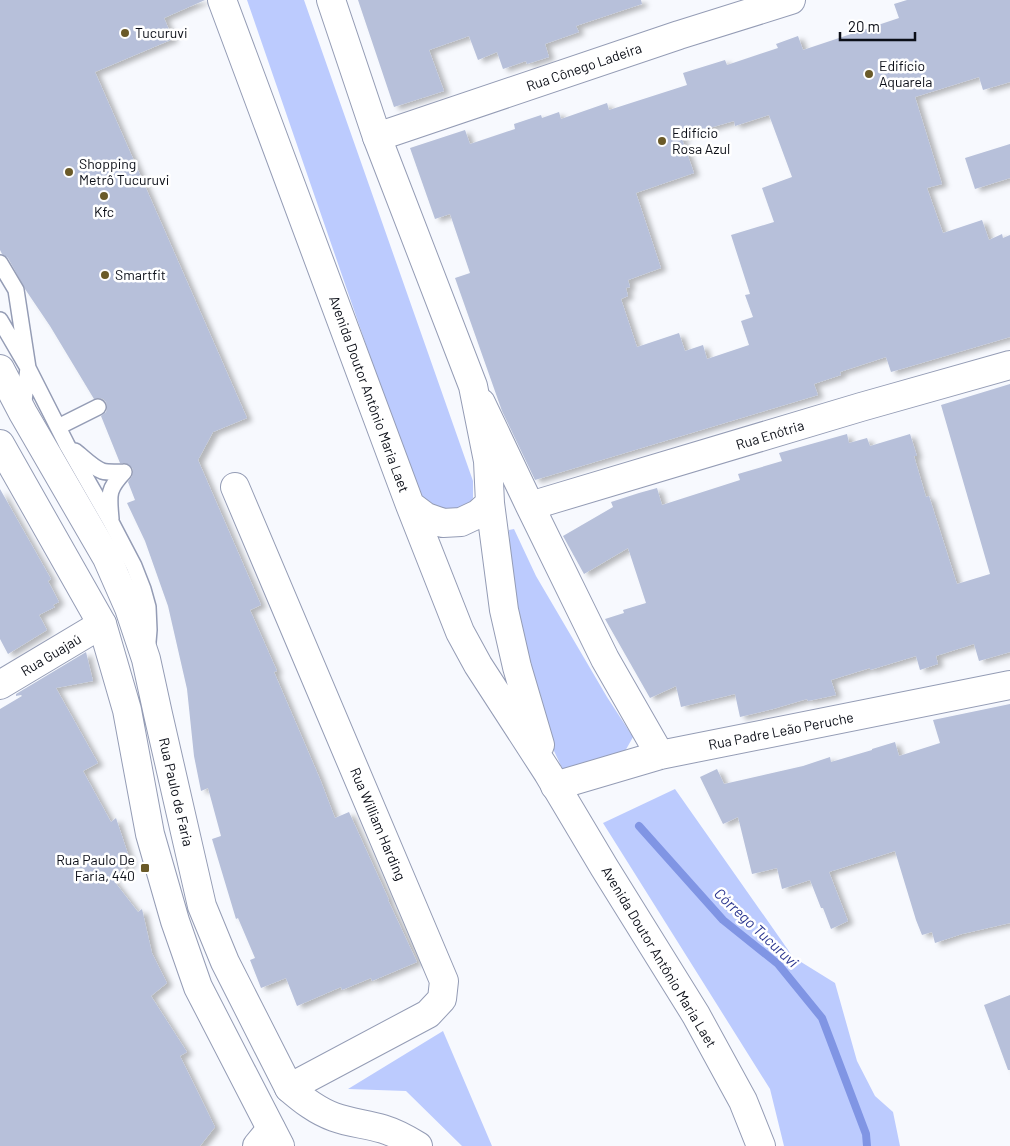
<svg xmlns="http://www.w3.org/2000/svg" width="1010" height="1146" font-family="Barlow,sans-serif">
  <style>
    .green { fill: #bccbfe }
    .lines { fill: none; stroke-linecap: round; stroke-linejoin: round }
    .stream { stroke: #8095e4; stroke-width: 8 }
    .building { fill: #b7c0da; fill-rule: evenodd; filter: url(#shadow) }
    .lane-casing { stroke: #949cb5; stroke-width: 18 }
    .street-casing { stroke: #949cb5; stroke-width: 30 }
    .secondary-casing { stroke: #949cb5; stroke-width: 30 }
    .primary-casing { stroke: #949cb5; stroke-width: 30 }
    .lane { stroke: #fff; stroke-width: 15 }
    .street { stroke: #fff; stroke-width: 28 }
    .secondary { stroke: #fff; stroke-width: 28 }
    .primary { stroke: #fff; stroke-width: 28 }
    .poi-dot { fill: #6a5a28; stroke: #fff; stroke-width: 2 }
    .labels { text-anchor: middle; stroke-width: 5; stroke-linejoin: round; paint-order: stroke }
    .poi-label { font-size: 14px; fill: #0b0e17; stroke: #fff; text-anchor: start }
    .street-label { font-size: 14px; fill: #0b0e17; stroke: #fff }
    .water-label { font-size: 15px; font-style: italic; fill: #29348f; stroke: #fff }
  </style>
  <defs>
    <filter id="shadow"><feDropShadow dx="5.5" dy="3" stdDeviation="2.5" flood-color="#0004"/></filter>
  </defs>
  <rect width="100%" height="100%" fill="#f7f9fe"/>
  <path class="green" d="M 247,0 L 304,0 L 473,481 L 473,498 L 463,513 L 422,507 Z
    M 514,529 L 536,576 L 607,697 L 633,737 L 624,753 L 564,772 L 545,732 L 512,593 L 509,530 Z
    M 675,789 L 793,957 L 835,983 L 857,1061 L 875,1096 L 893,1112 L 900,1146 L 784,1146 L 770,1089 L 603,823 Z
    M 443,1031 L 492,1146 L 462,1146 L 406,1091 L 348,1089 Z"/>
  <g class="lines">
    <path class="stream" d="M 639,826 L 723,920 L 778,964 L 822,1018 L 866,1134 L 867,1146"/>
  </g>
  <path class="building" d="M 0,0 L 205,0 L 164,18 L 173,39 L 95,72 L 247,418 L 213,432 L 198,460 L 261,605 L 250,610 L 277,671 L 274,672 L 320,779 L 335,818 L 349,812 L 389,900 L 388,900 L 417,962 L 372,981 L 371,978 L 342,990 L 341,987 L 297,1006 L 286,978 L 261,988 L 250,960 L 255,958 L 238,918 L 236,919 L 212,839 L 221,836 L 208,788 L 201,791 L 194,756 L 187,689 L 168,606 L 145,541 L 127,503 L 135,500 L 128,482 L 132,476 L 133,469 L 128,464 L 120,463 L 101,416 L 106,412 L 107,407 L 106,402 L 103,399 L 99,398 L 94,399 L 50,326 L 25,289 L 8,258 L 2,254 L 0,250 Z
    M 358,0 L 641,0 L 642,4 L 576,26 L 579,32 L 545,44 L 549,57 L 527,64 L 526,61 L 503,69 L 497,52 L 478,60 L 469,36 L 429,50 L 444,91 L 394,107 Z
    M 907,0 L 1010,0 L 1010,82 L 983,90 L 979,77 L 915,97 L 942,184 L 927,188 L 943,233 L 982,220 L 989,240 L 1002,234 L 1003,238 L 1010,235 L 1010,337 L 891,372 L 886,357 L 840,372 L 841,375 L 814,384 L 818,395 L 535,480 L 502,411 L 455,278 L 470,273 L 450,214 L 435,219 L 410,148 L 465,130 L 470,144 L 515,129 L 514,124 L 541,115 L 542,118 L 559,112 L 561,119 L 607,103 L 609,110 L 687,85 L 683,73 L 725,60 L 727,65 L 778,48 L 776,44 L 798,36 L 803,50 L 899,18 L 894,4 ZM 769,115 L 792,177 L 762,188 L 774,222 L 731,235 L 750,294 L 745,295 L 753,317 L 741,321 L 749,345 L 707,359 L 703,345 L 685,351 L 679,333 L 637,347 L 621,299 L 628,296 L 626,288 L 630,287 L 628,280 L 661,268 L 636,193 L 694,173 L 681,136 L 734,121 L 735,126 Z
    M 1010,144 L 1010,178 L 975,189 L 965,158 Z
    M 1010,384 L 1010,652 L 979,661 L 974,644 L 936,656 L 938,664 L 920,670 L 916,656 L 870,670 L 870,668 L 831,680 L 836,695 L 808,701 L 807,699 L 773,709 L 740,717 L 735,694 L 681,707 L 676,686 L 650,698 L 605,619 L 624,613 L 623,610 L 646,603 L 628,548 L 584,574 L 563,536 L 613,507 L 611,502 L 639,493 L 657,488 L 662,505 L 740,480 L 738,474 L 782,461 L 779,453 L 847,434 L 849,443 L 867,438 L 870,446 L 910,434 L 917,456 L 914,456 L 926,497 L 929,496 L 957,584 L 990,574 L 941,405 Z
    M 0,489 L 51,579 L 48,581 L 59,602 L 53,605 L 55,607 L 39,615 L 47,630 L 8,654 L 0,639 Z
    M 86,652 L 93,681 L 56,688 L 98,763 L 83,771 L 111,822 L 116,818 L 131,863 L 111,877 L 138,912 L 142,909 L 152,953 L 167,983 L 151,996 L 187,1052 L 180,1056 L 215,1127 L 200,1146 L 0,1146 L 0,709 L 22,696 L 21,695 L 16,696 L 16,694 Z
    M 1010,704 L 1010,923 L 962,934 L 935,943 L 932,932 L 922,935 L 916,920 L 895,851 L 829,872 L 848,921 L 831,929 L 823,908 L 821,908 L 810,880 L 782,889 L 777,868 L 752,874 L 738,817 L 723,824 L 700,777 L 717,769 L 724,784 L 803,766 L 830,757 L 831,762 L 872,750 L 872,749 L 895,742 L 899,756 L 940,743 L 933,720 Z
    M 1010,995 L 1010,1070 L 1008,1070 L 984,1005 Z"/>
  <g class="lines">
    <defs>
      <path id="lane" d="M 0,263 L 16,290 L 28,368 L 23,409
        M 0,320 L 28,368 L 67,445 L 111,522 L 134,566 L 143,589 L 148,607 L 149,630 L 148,642
        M 58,427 L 98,407
        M 75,451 C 83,457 92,467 102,471 C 109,473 117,472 124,472
        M 111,519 C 109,495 107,490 124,472"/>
      <path id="street" d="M 377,137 L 679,35 L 791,0
        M 481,403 L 530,506 L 605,659 L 660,755
        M 235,487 L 444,981 L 442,999 L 428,1014 L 289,1088
        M 530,506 L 861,407 L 1010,365
        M 0,685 L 102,624
        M 555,786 L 660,755 L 1010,685
        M 257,1146 L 271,1129"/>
      <path id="secondary" d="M 0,369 L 23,413 L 107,558 L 129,608 L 146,659 L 158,714 L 202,906 L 225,962 L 289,1088 C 303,1100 317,1111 334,1117 C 350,1123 367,1124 383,1129 C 396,1133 407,1139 418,1146
        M 0,444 L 102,624 L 127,710 L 150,834 L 175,921 L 198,987 L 280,1146"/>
      <path id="primary" d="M 222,0 L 410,505 L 460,632 L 478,665 L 548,773 L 604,867 L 696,1015 L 743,1101 L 761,1146
        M 331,0 L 377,137 L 473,386 L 488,461 L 490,503 L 504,610 L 517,667 L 540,745
        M 410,505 L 426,517 L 443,523 L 461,522 L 478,514 L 490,503"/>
    </defs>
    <use href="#lane" class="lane-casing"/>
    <use href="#street" class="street-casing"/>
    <use href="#secondary" class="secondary-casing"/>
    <use href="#primary" class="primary-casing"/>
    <use href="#lane" class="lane"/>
    <use href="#street" class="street"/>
    <use href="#secondary" class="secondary"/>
    <use href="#primary" class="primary"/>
  </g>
  <g class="poi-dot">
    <circle cx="125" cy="33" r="5"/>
    <circle cx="869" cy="74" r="5"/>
    <circle cx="662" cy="141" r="5"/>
    <circle cx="69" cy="172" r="5"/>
    <circle cx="104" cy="196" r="5"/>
    <circle cx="105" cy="275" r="5"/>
    <rect x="140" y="863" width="10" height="10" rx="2.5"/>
  </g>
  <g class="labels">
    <g class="poi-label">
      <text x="135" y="38">Tucuruvi</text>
      <text x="879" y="71">Edifício<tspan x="879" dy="16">Aquarela</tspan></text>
      <text x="672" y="138">Edifício<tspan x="672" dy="16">Rosa Azul</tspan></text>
      <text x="79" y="169">Shopping<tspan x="79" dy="16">Metrô Tucuruvi</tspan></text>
      <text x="104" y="217" text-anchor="middle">Kfc</text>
      <text x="115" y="280">Smartfit</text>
      <text x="135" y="865" text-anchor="end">Rua Paulo De<tspan x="135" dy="16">Faria, 440</tspan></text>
    </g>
    <g class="street-label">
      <text transform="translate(584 67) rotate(-19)" y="5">Rua Cônego Ladeira</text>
      <text transform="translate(369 394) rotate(70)" y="5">Avenida Doutor Antônio Maria Laet</text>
      <text transform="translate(770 435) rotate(-17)" y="5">Rua Enótria</text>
      <text transform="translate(51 655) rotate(-31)" y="5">Rua Guajaú</text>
      <text transform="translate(781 731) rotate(-11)" y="5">Rua Padre Leão Peruche</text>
      <text transform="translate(176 792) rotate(77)" y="5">Rua Paulo de Faria</text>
      <text transform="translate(378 824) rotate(67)" y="5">Rua William Harding</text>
      <text transform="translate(659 957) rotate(59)" y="5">Avenida Doutor Antônio Maria Laet</text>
    </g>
    <g class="water-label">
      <text transform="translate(756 928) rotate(43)" y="5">Córrego Tucuruvi</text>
    </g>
  </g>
  <path d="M840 32v8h75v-8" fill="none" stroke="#0b0e17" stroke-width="2.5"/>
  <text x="848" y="32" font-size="15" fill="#0b0e17" stroke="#ffffff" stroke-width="4" paint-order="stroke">20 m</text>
</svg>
